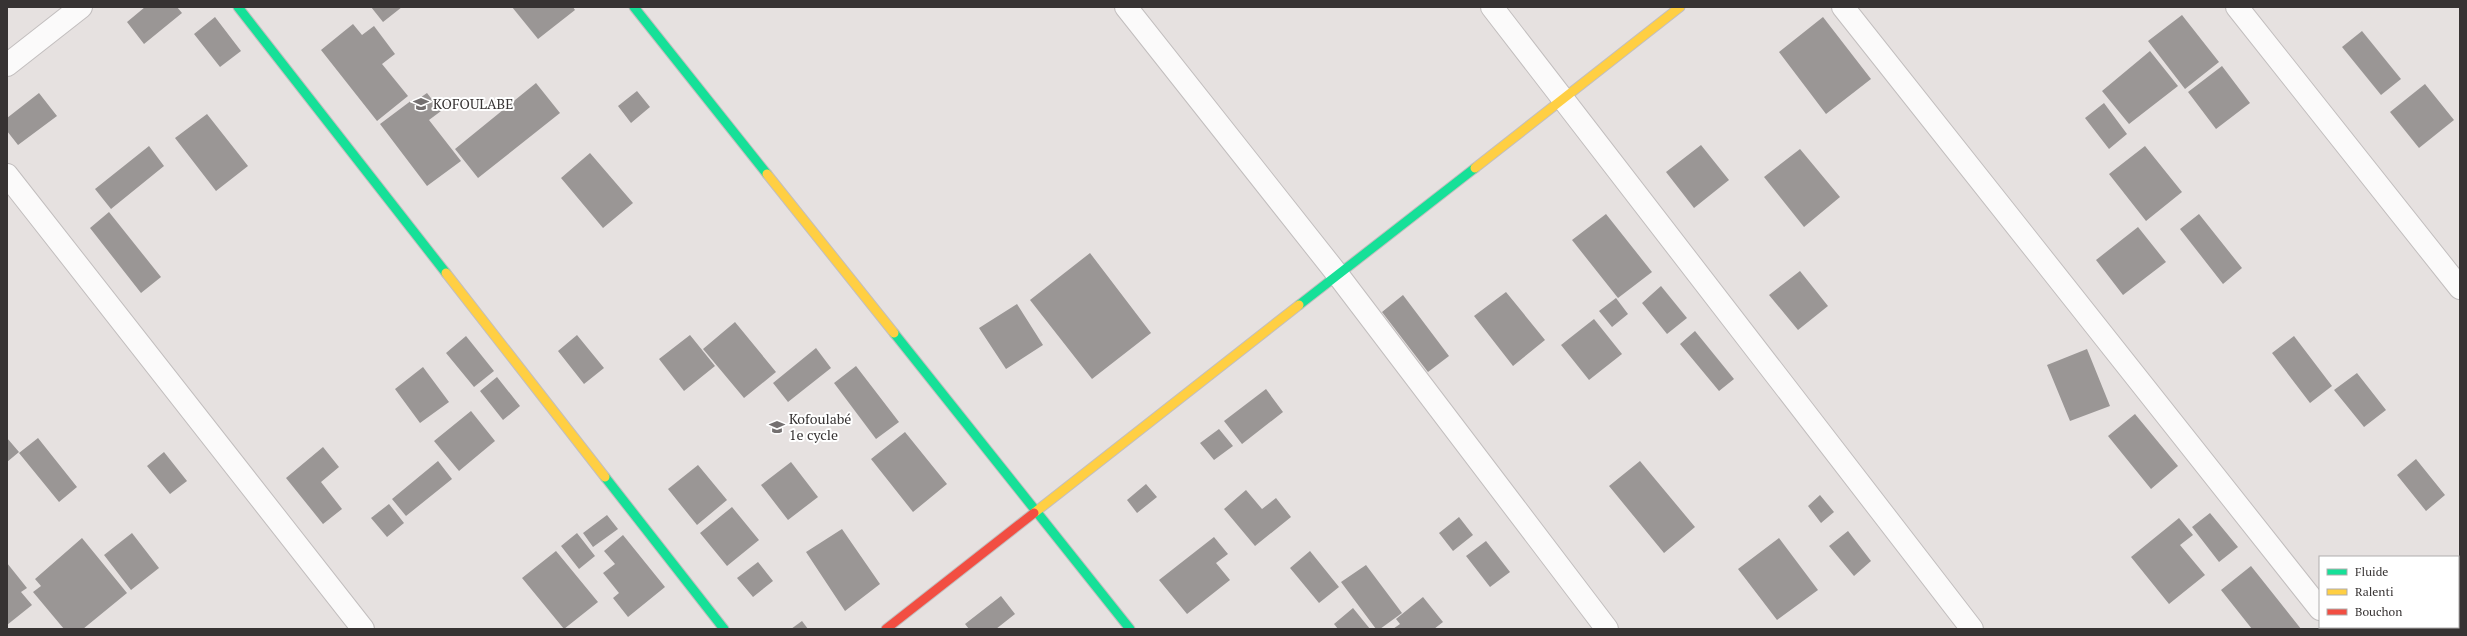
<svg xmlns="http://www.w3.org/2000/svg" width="2467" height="636" font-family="'PT Serif',serif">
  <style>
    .building { fill: #9a9695 }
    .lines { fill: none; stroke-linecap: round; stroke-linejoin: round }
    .street-casing { stroke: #c2bebe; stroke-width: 24 }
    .fast-casing { stroke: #c2bebe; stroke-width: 11 }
    .slow-casing { stroke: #c2bebe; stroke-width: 11 }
    .jam-casing { stroke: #c2bebe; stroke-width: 11 }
    .street { stroke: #fbfafa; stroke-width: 22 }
    .fast { stroke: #16e098; stroke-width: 9 }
    .slow { stroke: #ffcf43; stroke-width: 9 }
    .jam { stroke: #f24e42; stroke-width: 9 }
    .labels { text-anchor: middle; stroke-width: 4; stroke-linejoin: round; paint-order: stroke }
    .poi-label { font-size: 14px; fill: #373333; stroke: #fff; text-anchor: start }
  </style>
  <rect width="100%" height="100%" fill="#e6e1e0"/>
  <path class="building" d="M 145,7 L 177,7 L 182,13 L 144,44 L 127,22 Z
    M 371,7 L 402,7 L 383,22 Z
    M 512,7 L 573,7 L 575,10 L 538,39 Z
    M 2182,15 L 2219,62 L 2185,89 L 2148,41 Z
    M 215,17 L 241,51 L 220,67 L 194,34 Z
    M 1823,17 L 1871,79 L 1826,114 L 1779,52 Z
    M 353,24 L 362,35 L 374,26 L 395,54 L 382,64 L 408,96 L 377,121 L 321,50 Z
    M 2362,31 L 2401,79 L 2381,95 L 2342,47 Z
    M 2150,51 L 2178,86 L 2129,124 L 2102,91 Z
    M 2222,66 L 2250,103 L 2216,129 L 2188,92 Z
    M 536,83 L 560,113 L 478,178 L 455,149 Z
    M 2425,84 L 2454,120 L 2419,148 L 2390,112 Z
    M 637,91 L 650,107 L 631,123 L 618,106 Z
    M 39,93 L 57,116 L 18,145 L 7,131 L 7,118 Z
    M 427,93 L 441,111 L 429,120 L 461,161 L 427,186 L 380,124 L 412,100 L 414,102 Z
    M 2104,103 L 2127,134 L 2109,149 L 2085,118 Z
    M 207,114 L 248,166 L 216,191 L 175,138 Z
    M 1701,145 L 1729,180 L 1694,208 L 1666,172 Z
    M 149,146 L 164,166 L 111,209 L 95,189 Z
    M 2145,146 L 2182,192 L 2146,221 L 2109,174 Z
    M 1800,149 L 1840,197 L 1804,227 L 1764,177 Z
    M 590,153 L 633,203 L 603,228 L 561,178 Z
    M 109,212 L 161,277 L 141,293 L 90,228 Z
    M 1606,214 L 1652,272 L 1618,298 L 1572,240 Z
    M 2199,214 L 2242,268 L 2223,284 L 2180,229 Z
    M 2138,227 L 2166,262 L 2123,295 L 2096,260 Z
    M 1090,253 L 1151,333 L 1092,379 L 1030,300 Z
    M 1800,271 L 1828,306 L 1798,330 L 1769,295 Z
    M 1661,286 L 1687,318 L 1667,334 L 1642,303 Z
    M 1506,292 L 1545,340 L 1513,366 L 1474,316 Z
    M 1403,295 L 1449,356 L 1428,372 L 1382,312 Z
    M 1616,298 L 1628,314 L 1612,327 L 1599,311 Z
    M 1017,304 L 1043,345 L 1006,369 L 979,328 Z
    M 1594,319 L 1622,354 L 1589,380 L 1561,345 Z
    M 735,322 L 776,372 L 744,398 L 703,349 Z
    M 1695,331 L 1734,379 L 1719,391 L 1680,344 Z
    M 577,335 L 604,368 L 584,384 L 558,351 Z
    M 690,335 L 715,366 L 684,391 L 659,359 Z
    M 466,336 L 494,371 L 474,387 L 446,353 Z
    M 2294,336 L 2332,386 L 2310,403 L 2272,353 Z
    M 816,348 L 831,368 L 788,402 L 773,383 Z
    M 2087,349 L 2110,406 L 2070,421 L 2047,365 Z
    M 856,366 L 899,422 L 876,439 L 834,383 Z
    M 423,367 L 449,402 L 420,423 L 395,389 Z
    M 2357,373 L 2386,410 L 2364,427 L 2334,390 Z
    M 497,377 L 520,406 L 503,420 L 480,391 Z
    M 1266,389 L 1283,412 L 1242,444 L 1224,421 Z
    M 471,411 L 495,441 L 459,471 L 434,441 Z
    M 2135,414 L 2178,466 L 2151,489 L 2108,436 Z
    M 1219,429 L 1233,446 L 1214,460 L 1200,443 Z
    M 905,432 L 947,484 L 913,512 L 871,459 Z
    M 7,438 L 19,452 L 7,462 Z
    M 38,438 L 77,487 L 59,502 L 19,453 Z
    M 323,447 L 339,467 L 321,482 L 342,509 L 323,524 L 286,478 Z
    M 164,452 L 187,481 L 170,494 L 147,466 Z
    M 2416,459 L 2445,495 L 2426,511 L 2397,475 Z
    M 438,461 L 452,479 L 406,516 L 392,499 Z
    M 1640,461 L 1695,527 L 1664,553 L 1609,486 Z
    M 791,462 L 818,497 L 788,520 L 761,485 Z
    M 698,465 L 727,500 L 697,525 L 668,489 Z
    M 1146,484 L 1157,497 L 1137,513 L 1127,500 Z
    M 1246,490 L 1262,509 L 1276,498 L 1291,517 L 1255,546 L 1224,509 Z
    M 1820,495 L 1834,512 L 1821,523 L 1808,506 Z
    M 389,504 L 404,523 L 387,537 L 371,518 Z
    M 732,507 L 759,540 L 727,566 L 700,533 Z
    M 2210,513 L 2238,547 L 2219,562 L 2192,527 Z
    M 607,515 L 618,529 L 593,547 L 583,533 Z
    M 1459,517 L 1473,535 L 1453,551 L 1439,533 Z
    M 2179,518 L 2193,535 L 2180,545 L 2205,575 L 2169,604 L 2131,557 Z
    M 842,529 L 880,584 L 845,611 L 806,552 Z
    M 1848,531 L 1871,561 L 1854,576 L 1829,546 Z
    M 132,533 L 159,568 L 131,590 L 104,555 Z
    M 577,533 L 595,556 L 579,569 L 561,546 Z
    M 623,535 L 665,587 L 628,617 L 613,598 L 619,593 L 603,573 L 615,564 L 604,551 Z
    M 1214,537 L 1228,554 L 1216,563 L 1230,580 L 1187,614 L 1159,580 Z
    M 82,538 L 127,593 L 83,629 L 64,629 L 33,592 L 41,586 L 35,579 Z
    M 1779,538 L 1818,590 L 1777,620 L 1738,569 Z
    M 1486,541 L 1510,572 L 1490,587 L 1466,556 Z
    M 556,551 L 598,602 L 564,629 L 522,578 Z
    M 1310,551 L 1339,587 L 1319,603 L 1290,568 Z
    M 758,562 L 773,581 L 753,597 L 737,578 Z
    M 7,563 L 27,588 L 21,592 L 32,605 L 7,625 Z
    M 1366,565 L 1402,613 L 1380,629 L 1376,629 L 1341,582 Z
    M 2251,566 L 2301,629 L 2252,629 L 2221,590 Z
    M 1001,596 L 1015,614 L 996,629 L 969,629 L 965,624 Z
    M 1423,597 L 1443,622 L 1434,629 L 1393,629 L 1400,624 L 1396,619 Z
    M 1353,608 L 1370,629 L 1338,629 L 1334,624 Z
    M 802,621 L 808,629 L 791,629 Z"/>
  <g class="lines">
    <defs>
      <path id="street" d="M 1126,7 L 1338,275 L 1607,629
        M 1492,7 L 1972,629
        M 1843,7 L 2320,609
        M 2237,7 L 2460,288
        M 7,65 L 81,7
        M 7,175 L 363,629
        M 2334,627 L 2336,629"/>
      <path id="fast" d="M 238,7 L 446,273
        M 634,7 L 767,174
        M 1299,305 L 1475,168
        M 894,333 L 1130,629
        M 605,477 L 724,629"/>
      <path id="slow" d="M 1475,168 L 1680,7
        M 767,174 L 894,333
        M 446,273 L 605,477
        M 1034,513 L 1299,305"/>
      <path id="jam" d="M 886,629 L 1034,513"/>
    </defs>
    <use href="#street" class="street-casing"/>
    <use href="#fast" class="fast-casing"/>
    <use href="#slow" class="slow-casing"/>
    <use href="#jam" class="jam-casing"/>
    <use href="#street" class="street"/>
    <use href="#fast" class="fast"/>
    <use href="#slow" class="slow"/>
    <use href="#jam" class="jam"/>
  </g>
  <defs>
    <symbol id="school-bare" viewBox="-9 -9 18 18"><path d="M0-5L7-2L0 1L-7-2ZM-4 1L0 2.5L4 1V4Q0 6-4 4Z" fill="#747070" stroke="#fff" stroke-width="2.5" paint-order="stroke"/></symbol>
  </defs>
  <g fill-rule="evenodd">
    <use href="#school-bare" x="410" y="93" width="22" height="22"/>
    <use href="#school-bare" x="766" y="416" width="22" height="22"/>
  </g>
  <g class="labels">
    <g class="poi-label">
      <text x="433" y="109">KOFOULABE</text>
      <text x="789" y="424">Kofoulabé<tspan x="789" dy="16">1e cycle</tspan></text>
    </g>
  </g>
  <rect width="2467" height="636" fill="none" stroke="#373333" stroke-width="16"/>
  <rect x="2319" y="556" width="140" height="72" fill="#ffffff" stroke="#afadad"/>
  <rect x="2327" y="569" width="20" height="6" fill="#16e098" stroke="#afadad"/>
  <text x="2355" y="576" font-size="12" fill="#373333">Fluide</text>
  <rect x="2327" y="589" width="20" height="6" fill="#ffcf43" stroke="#afadad"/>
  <text x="2355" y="596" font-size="12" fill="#373333">Ralenti</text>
  <rect x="2327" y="609" width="20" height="6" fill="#f24e42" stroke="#afadad"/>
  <text x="2355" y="616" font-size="12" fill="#373333">Bouchon</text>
</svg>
